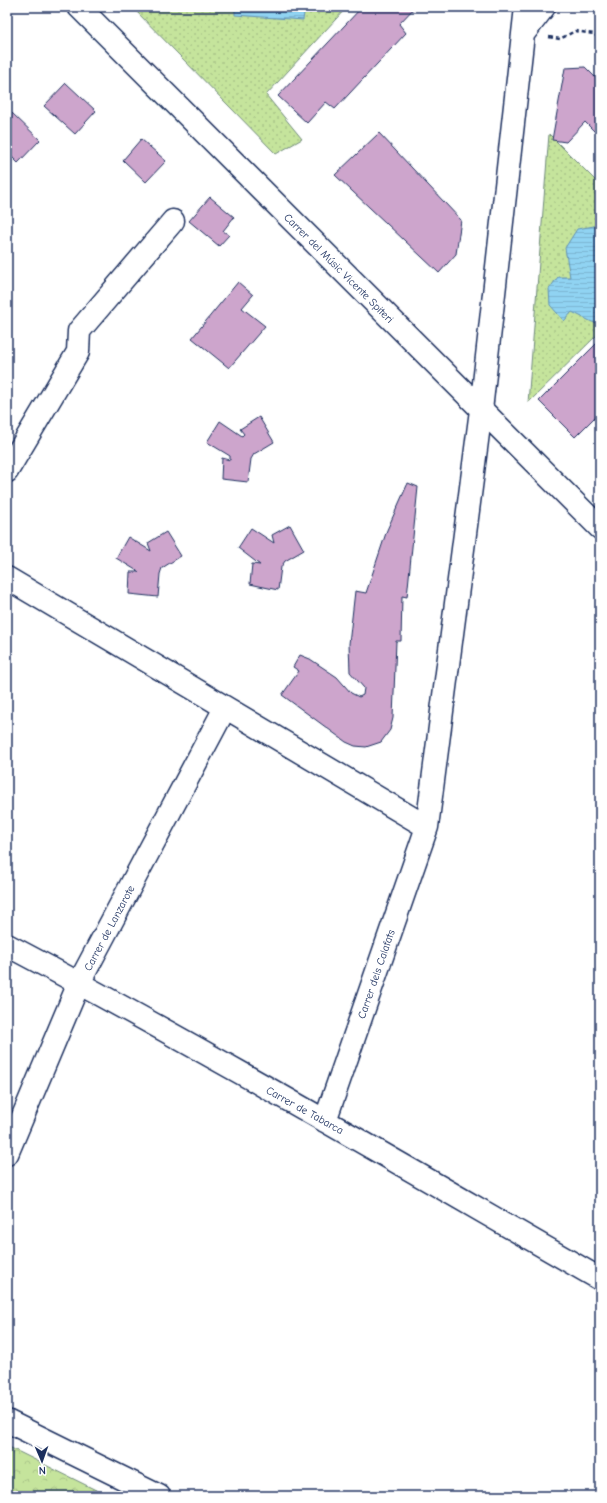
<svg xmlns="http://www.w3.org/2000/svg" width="607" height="1503" font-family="'Comic Neue',sans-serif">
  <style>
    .park { fill: url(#park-crowns); stroke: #708a7d }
    .garden { fill: url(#garden-dots); stroke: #708a7d }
    .water { fill: url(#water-rules); stroke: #6191b7 }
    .building { fill: #cda5cc; stroke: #1b2f5e }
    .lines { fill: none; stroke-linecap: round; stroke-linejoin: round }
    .minor-casing { stroke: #1b2f5e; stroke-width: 25 }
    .path { stroke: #1b2f5e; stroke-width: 2.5; stroke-dasharray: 4 3; stroke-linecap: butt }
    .minor { stroke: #fff; stroke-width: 22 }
    .labels { text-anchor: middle; stroke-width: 3; stroke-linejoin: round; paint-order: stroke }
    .street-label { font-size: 11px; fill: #1b2f5e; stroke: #fff }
  </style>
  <defs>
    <pattern id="park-crowns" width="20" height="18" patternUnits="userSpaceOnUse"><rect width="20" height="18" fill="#c5e49c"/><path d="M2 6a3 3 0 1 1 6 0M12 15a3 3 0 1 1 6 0" fill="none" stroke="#a9c489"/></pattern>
    <pattern id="garden-dots" width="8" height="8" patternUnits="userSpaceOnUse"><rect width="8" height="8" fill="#c5e49c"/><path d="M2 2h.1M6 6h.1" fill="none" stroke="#a9c489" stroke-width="1.8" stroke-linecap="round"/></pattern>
    <pattern id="water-rules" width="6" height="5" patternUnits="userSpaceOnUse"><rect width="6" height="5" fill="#90d3f2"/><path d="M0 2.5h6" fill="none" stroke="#7cb5d2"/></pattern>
  </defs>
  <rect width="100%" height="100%" fill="#fff"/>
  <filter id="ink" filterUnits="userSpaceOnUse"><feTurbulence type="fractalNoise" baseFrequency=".025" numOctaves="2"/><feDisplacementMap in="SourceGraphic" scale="8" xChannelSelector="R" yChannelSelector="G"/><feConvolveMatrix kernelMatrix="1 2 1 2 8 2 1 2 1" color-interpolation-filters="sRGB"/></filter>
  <g filter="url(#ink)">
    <path class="park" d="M 7,1446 L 108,1496 L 7,1496 Z"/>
    <path class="garden" d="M 132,7 L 347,7 L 266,95 L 302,139 L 276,154 Z
      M 549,134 L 600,185 L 600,332 L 528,403 Z"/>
    <path class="water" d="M 235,7 L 305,7 L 303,20 L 235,15 Z
      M 600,225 L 600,323 L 592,322 L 572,312 L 564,321 L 550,305 L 549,289 L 558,277 L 570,277 L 565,248 L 577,229 Z"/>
    <path class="building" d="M 362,7 L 415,7 L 399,24 L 406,33 L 335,109 L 326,102 L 307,123 L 278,96 Z
      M 585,67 L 600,82 L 600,137 L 585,122 L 566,142 L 552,140 L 565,68 Z
      M 66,83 L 96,111 L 75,134 L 44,106 Z
      M 12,113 L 40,140 L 18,163 L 7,152 L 7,118 Z
      M 379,133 L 461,220 L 456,254 L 439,273 L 335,175 Z
      M 141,139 L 166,161 L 146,182 L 123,160 Z
      M 210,197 L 234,217 L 223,231 L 229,235 L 219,246 L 189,221 Z
      M 238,282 L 253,295 L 242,308 L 265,326 L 229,368 L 192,338 Z
      M 600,340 L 600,412 L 575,437 L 539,401 Z
      M 259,417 L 274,442 L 254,454 L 251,459 L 248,482 L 221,479 L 222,458 L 230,460 L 230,456 L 207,442 L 220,421 L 242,436 L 244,434 L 240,429 Z
      M 408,483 L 418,487 L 407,597 L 402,596 L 401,641 L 396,641 L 393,718 L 390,730 L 381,742 L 366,747 L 355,746 L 346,742 L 282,695 L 299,671 L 293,667 L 300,655 L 310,659 L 337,677 L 351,693 L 359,697 L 363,695 L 364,688 L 350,672 L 349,644 L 355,591 L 366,593 L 387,530 Z
      M 290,525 L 304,550 L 285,561 L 281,567 L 278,590 L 250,584 L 252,564 L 260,565 L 238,548 L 251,528 L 274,543 L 272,535 Z
      M 166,532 L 181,556 L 162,568 L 160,574 L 158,597 L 129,594 L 130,572 L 139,572 L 116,558 L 128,537 L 151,551 L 148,543 Z"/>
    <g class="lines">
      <defs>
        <path id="minor" d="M 79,7 L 600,528
          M 524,33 L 544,7
          M 7,471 L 78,352 L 79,331 L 173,221
          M 7,578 L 427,827
          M 7,945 C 208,1051 403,1166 600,1279
          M 325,1121 L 427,827 L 481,410 L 526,7
          M 7,1154 L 79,983 L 225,708
          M 7,1421 L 159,1496"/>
      </defs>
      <use href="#minor" class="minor-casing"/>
      <path class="path" d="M 549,37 L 560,39 L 575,31 L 594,34 L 600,39"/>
      <use href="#minor" class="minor"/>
    </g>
  </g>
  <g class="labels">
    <g class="street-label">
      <text transform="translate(339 268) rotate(45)" y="4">Carrer del Músic Vicente Spiteri</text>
      <text transform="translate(109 928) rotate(-62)" y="4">Carrer de Lanzarote</text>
      <text transform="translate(376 974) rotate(-71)" y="4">Carrer dels Calafats</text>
      <text transform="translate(305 1110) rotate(29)" y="4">Carrer de Tabarca</text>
    </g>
  </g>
  <rect width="607" height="1503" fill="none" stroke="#fff" stroke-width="24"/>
  <rect x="12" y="12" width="583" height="1479" fill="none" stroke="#1b2f5e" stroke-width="1.5" filter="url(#ink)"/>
  <g transform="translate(42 1461) rotate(178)" stroke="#ffffff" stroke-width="3" paint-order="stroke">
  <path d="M0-3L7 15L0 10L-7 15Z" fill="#1b2f5e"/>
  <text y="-6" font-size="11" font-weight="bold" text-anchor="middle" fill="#1b2f5e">N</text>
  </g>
</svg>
